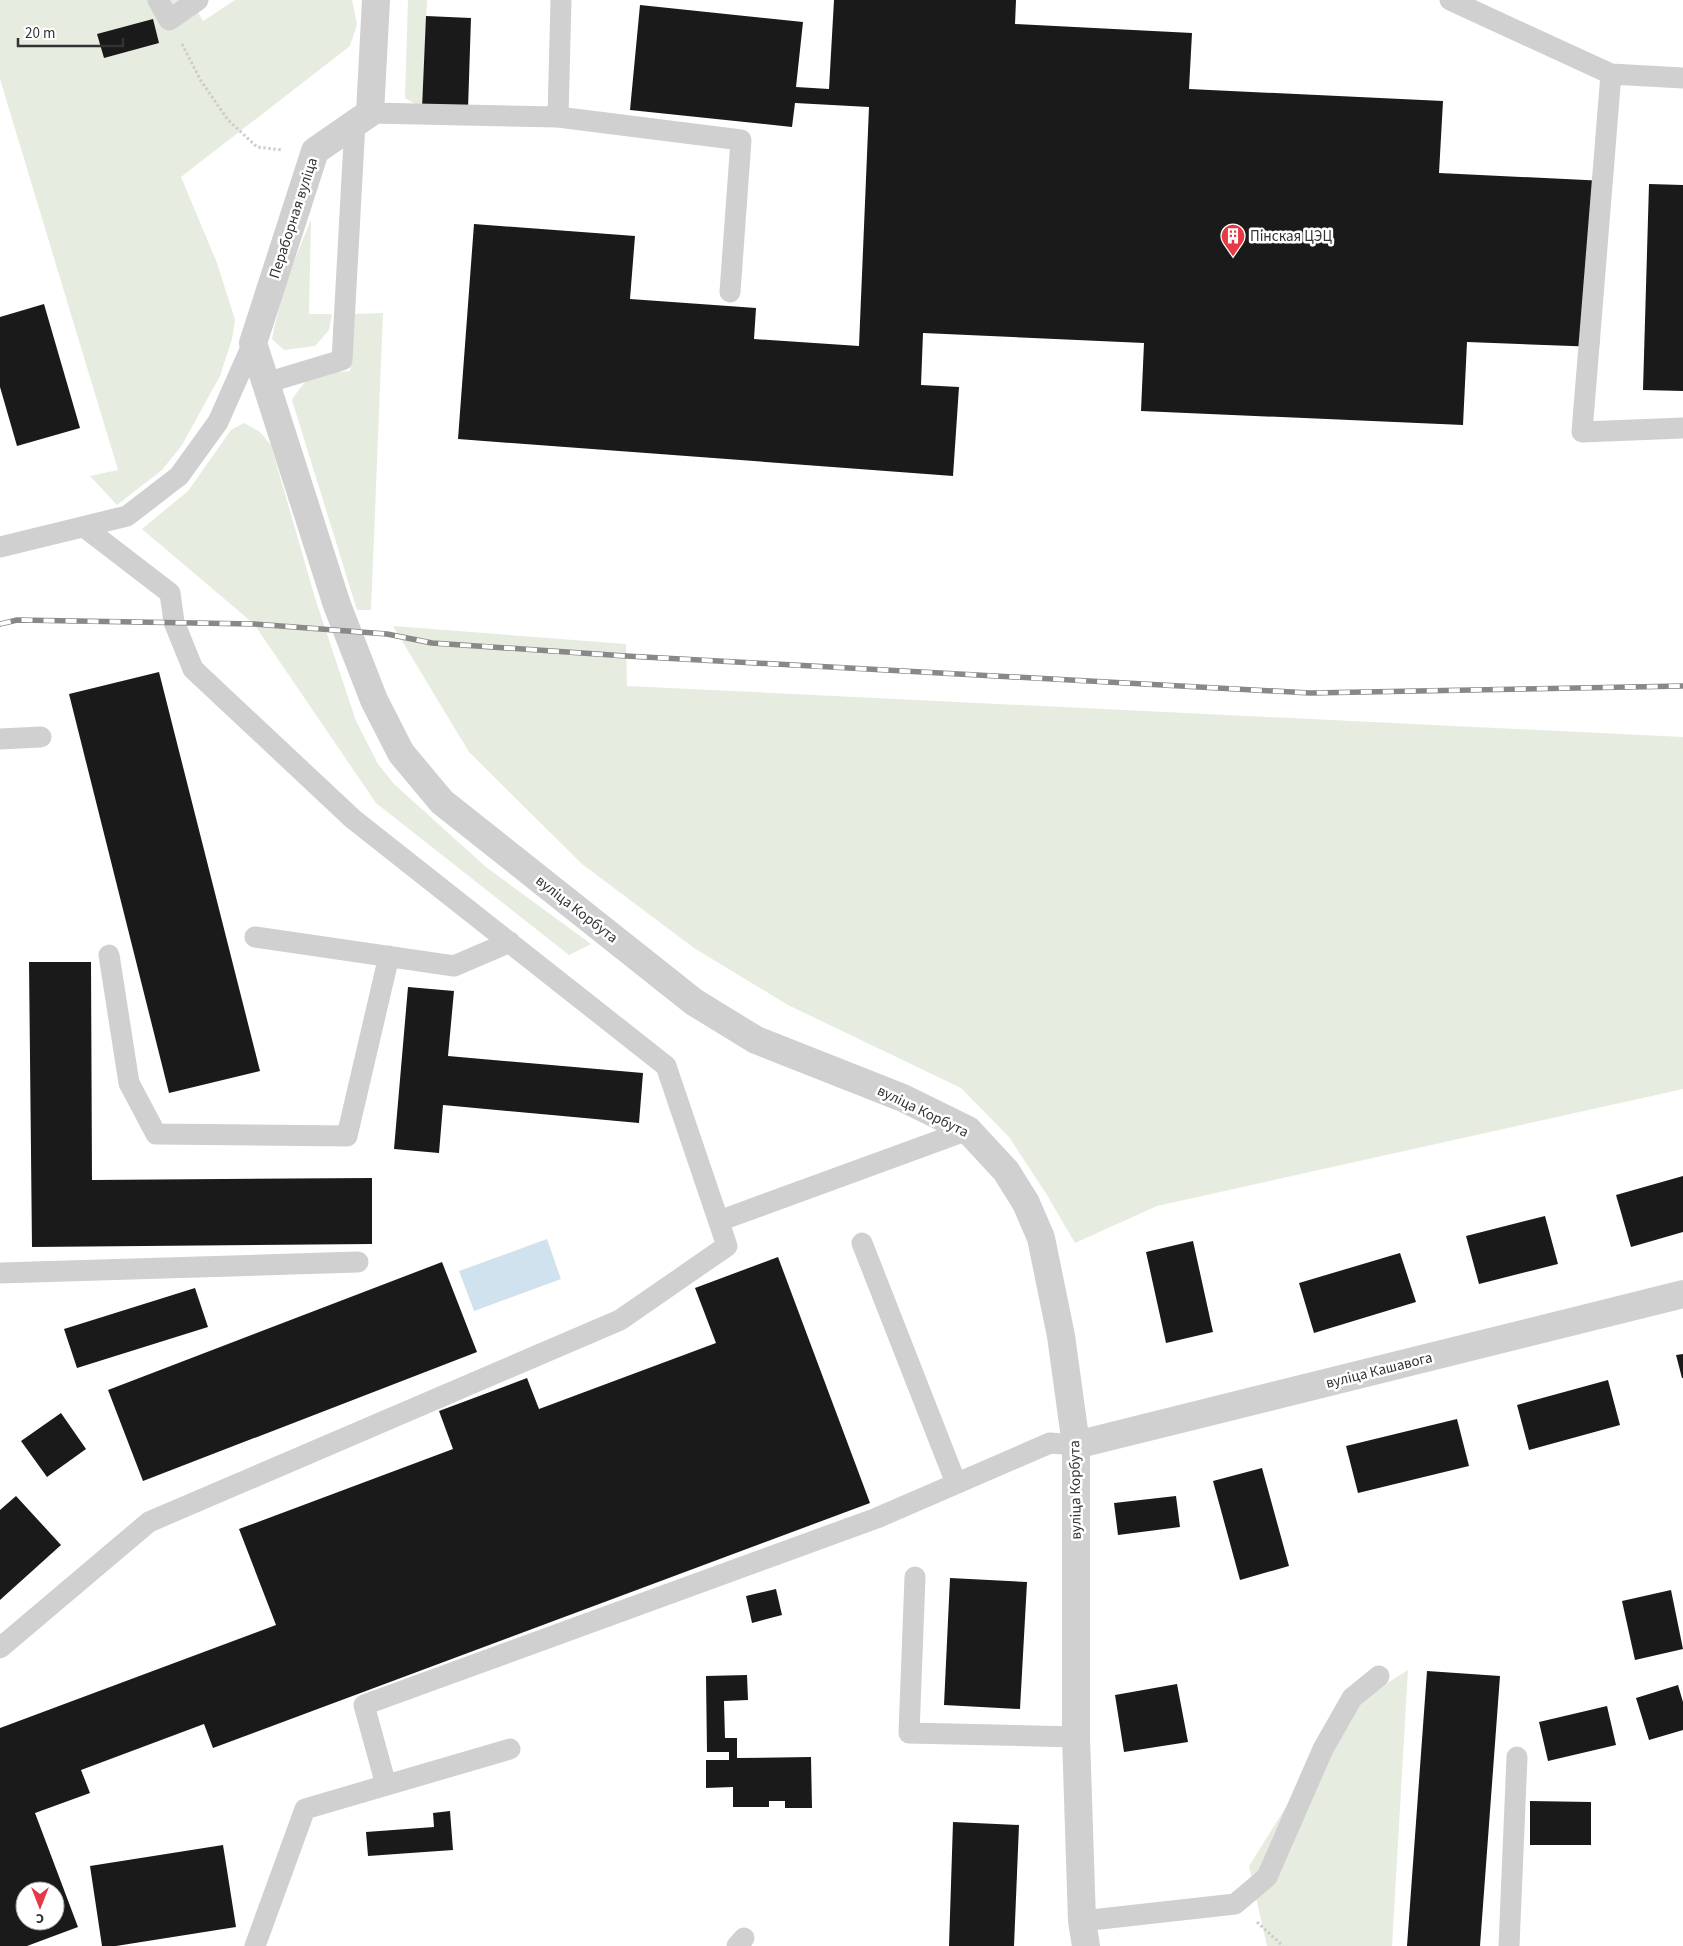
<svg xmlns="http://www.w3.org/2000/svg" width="1683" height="1946" font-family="'Source Sans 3',sans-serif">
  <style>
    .green { fill: #e6ecdf }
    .water { fill: #cfe2ee }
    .building { fill: #1a1a1a; fill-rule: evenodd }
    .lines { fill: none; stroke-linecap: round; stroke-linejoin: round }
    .path { stroke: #cdcdcd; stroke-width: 3; stroke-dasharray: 2.5 2.5; stroke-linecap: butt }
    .service { stroke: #d0d0d0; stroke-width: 21 }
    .minor { stroke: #d0d0d0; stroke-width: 28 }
    .rail-casing { stroke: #888; stroke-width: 5.5 }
    .rail { stroke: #fff; stroke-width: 4; stroke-dasharray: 11; stroke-linecap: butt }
    .labels { text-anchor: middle; stroke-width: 5; stroke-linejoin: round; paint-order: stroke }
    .street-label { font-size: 15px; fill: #333; stroke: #fff }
    .poi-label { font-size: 15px; fill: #333; stroke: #fff; text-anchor: start }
  </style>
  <rect width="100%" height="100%" fill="#fff"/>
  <path class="green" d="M 0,0 L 191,0 L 203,21 L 235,0 L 352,0 L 357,24 L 350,46 L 181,177 L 217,263 L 235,320 L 232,339 L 220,376 L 182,445 L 162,470 L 117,505 L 90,476 L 118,470 L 0,79 Z
    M 408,0 L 427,0 L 422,108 L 405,98 Z
    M 311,220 L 309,314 L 332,314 L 329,330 L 315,346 L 284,350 L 272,339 C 280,297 294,260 311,220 Z
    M 383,313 L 371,610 L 357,610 L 292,400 C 311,370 317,374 350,371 L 354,314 Z
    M 244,423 L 260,432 L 271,445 L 315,598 L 356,721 L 378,764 L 394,784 L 486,867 L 591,944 L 569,955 L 376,803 L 254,624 L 142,529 L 188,491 L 231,430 Z
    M 393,626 L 626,644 L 627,686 L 1683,737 L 1683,1089 L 1157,1206 L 1075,1243 L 1047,1195 L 1009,1137 L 961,1088 L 788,1005 L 694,948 L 582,864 L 469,752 Z
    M 1408,1670 L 1392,1946 L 1267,1946 L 1249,1866 L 1348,1708 Z"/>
  <path class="water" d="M 547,1239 L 561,1279 L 474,1311 L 459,1271 Z"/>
  <path class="building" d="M 834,0 L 1016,0 L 1015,24 L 1192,33 L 1189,89 L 1443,101 L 1439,173 L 1606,181 L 1599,347 L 1467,342 L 1463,425 L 1141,411 L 1144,343 L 923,333 L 921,385 L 959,387 L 953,476 L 458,439 L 474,224 L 635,236 L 630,299 L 756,308 L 754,339 L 859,346 L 869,107 L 795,103 L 792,127 L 630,110 L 640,5 L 803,22 L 796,87 L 829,89 Z
    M 426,16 L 471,18 L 468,109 L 422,108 Z
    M 153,19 L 159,43 L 104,58 L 97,34 Z
    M 1649,184 L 1683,185 L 1683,391 L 1643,390 Z
    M 44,304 L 80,428 L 17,446 L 0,387 L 0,317 Z
    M 159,672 L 260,1071 L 169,1093 L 69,694 Z
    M 29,962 L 91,962 L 92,1180 L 372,1178 L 372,1244 L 32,1247 Z
    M 408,987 L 454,991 L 448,1056 L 643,1073 L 639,1123 L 443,1105 L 439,1153 L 394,1149 Z
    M 1683,1176 L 1683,1232 L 1631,1247 L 1616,1195 Z
    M 1545,1216 L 1558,1264 L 1479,1284 L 1466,1236 Z
    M 1193,1241 L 1213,1332 L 1166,1343 L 1146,1252 Z
    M 1400,1253 L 1416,1302 L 1314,1333 L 1299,1283 Z
    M 778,1257 L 870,1503 L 213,1748 L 204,1724 L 81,1770 L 90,1793 L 35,1813 L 78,1927 L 27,1946 L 0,1946 L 0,1728 L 276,1625 L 239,1529 L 453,1449 L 439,1411 L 527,1378 L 539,1409 L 716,1343 L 695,1288 ZM 25,1891 L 55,1891 L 55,1921 L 25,1921 Z
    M 442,1262 L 477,1352 L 143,1481 L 108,1390 Z
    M 195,1288 L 208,1327 L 77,1368 L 64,1329 Z
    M 1683,1354 L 1683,1378 L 1682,1378 L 1676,1355 Z
    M 1608,1380 L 1620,1425 L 1529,1450 L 1517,1405 Z
    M 61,1413 L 86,1449 L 47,1477 L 21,1441 Z
    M 1457,1419 L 1469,1466 L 1358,1493 L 1346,1446 Z
    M 1262,1468 L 1289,1566 L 1240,1580 L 1213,1481 Z
    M 16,1496 L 61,1545 L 0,1600 L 0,1510 Z
    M 1176,1496 L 1180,1527 L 1118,1535 L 1114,1503 Z
    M 950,1578 L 1027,1582 L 1020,1709 L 944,1705 Z
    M 776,1589 L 782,1615 L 752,1623 L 746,1596 Z
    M 1671,1590 L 1683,1649 L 1635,1660 L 1622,1601 Z
    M 1427,1671 L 1500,1676 L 1480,1946 L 1407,1946 Z
    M 747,1675 L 748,1700 L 724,1701 L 725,1738 L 737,1738 L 737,1758 L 811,1757 L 812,1808 L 785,1808 L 785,1801 L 769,1801 L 769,1807 L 733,1807 L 733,1787 L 706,1788 L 706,1760 L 729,1760 L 729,1752 L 707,1752 L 706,1676 Z
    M 1177,1684 L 1188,1742 L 1124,1752 L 1115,1695 Z
    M 1678,1685 L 1683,1702 L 1683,1730 L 1649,1740 L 1636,1698 Z
    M 1607,1706 L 1616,1745 L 1548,1761 L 1539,1722 Z
    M 1530,1801 L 1591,1802 L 1591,1845 L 1530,1845 Z
    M 450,1811 L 453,1850 L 368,1856 L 366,1832 L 434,1827 L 433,1813 Z
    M 953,1822 L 1019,1825 L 1014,1946 L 949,1946 Z
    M 223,1845 L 236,1927 L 116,1946 L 102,1946 L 90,1866 Z"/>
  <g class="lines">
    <path class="path" d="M 182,44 L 201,81 L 228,120 L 257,147 L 282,150
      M 1257,1922 L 1283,1946"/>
    <path class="service" d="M 158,0 L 169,20 L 198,0
      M 1450,0 L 1611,74
      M 1683,78 L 1611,74 L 1582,432 L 1683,428
      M 370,113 L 558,117 L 561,0
      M 558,117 L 741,140 L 730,292
      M 266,383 L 342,360 L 355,123
      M 0,547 L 127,516 L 179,476 L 218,422 L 253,343
      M 0,739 L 41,737
      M 255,937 L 454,966 L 510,942
      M 109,955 L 129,1083 L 156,1134 L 347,1136 L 389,956
      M 719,1221 L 968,1130
      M 862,1243 L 956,1483
      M 0,1273 L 358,1262
      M 915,1577 L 909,1733 L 1076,1737
      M 0,1648 L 149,1522 L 620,1320 L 727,1246 L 666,1066 L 353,819 L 193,669 L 174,622 L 170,593 L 84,527
      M 386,1785 L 364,1705 L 877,1518 L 1050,1443 L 1076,1445
      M 1082,1921 L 1235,1904 L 1267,1877 L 1323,1749 L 1352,1698 L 1379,1676
      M 255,1946 L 305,1809 L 510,1749
      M 737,1946 L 744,1938
      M 1509,1946 L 1517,1757"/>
    <path class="minor" d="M 376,0 L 370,113 L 315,151 L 253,343 L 337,605 L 374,700 L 401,753 L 442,802 L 694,1002 L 756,1040 L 903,1098 L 968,1130 L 1006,1171 L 1026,1203 L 1041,1238 L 1061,1336 L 1076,1445 L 1076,1737 L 1082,1921 L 1086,1946
      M 1076,1445 L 1683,1294"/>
    <defs>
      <path id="rail" d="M 0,624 L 17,620 L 254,624 L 387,634 L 432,643 L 626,656 L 1310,693 L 1683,686"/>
    </defs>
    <use href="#rail" class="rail-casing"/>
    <use href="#rail" class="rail"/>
  </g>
  <defs>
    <symbol id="building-pin" viewBox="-11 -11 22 30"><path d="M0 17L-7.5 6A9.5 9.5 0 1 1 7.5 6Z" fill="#e63946" stroke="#fff"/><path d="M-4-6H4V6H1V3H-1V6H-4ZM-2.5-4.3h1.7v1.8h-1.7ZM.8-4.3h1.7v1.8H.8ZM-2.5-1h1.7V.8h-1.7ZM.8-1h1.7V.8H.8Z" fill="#fff"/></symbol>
  </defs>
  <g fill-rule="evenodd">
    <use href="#building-pin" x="1219" y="222" width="28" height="38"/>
  </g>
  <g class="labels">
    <g class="street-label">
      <text transform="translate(293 218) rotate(-72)" y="5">Пераборная вуліца</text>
      <text transform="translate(577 909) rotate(38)" y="5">вуліца Корбута</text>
      <text transform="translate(923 1111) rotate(26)" y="5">вуліца Корбута</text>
      <text transform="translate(1379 1370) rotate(-14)" y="5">вуліца Кашавога</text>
      <text transform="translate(1075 1490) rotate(-91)" y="5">вуліца Корбута</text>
    </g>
    <g class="poi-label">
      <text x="1250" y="241">Пінская ЦЭЦ</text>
    </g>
  </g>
  <g transform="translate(40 1906) rotate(180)"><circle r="24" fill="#ffffff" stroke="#adadad"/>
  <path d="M0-4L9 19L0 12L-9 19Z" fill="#e63946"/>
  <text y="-8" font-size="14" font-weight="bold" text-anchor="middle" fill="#333333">С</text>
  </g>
  <path d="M18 38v8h105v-8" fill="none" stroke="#333333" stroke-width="2.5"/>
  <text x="25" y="38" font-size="15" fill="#333333" stroke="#ffffff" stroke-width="4" paint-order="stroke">20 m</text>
</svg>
